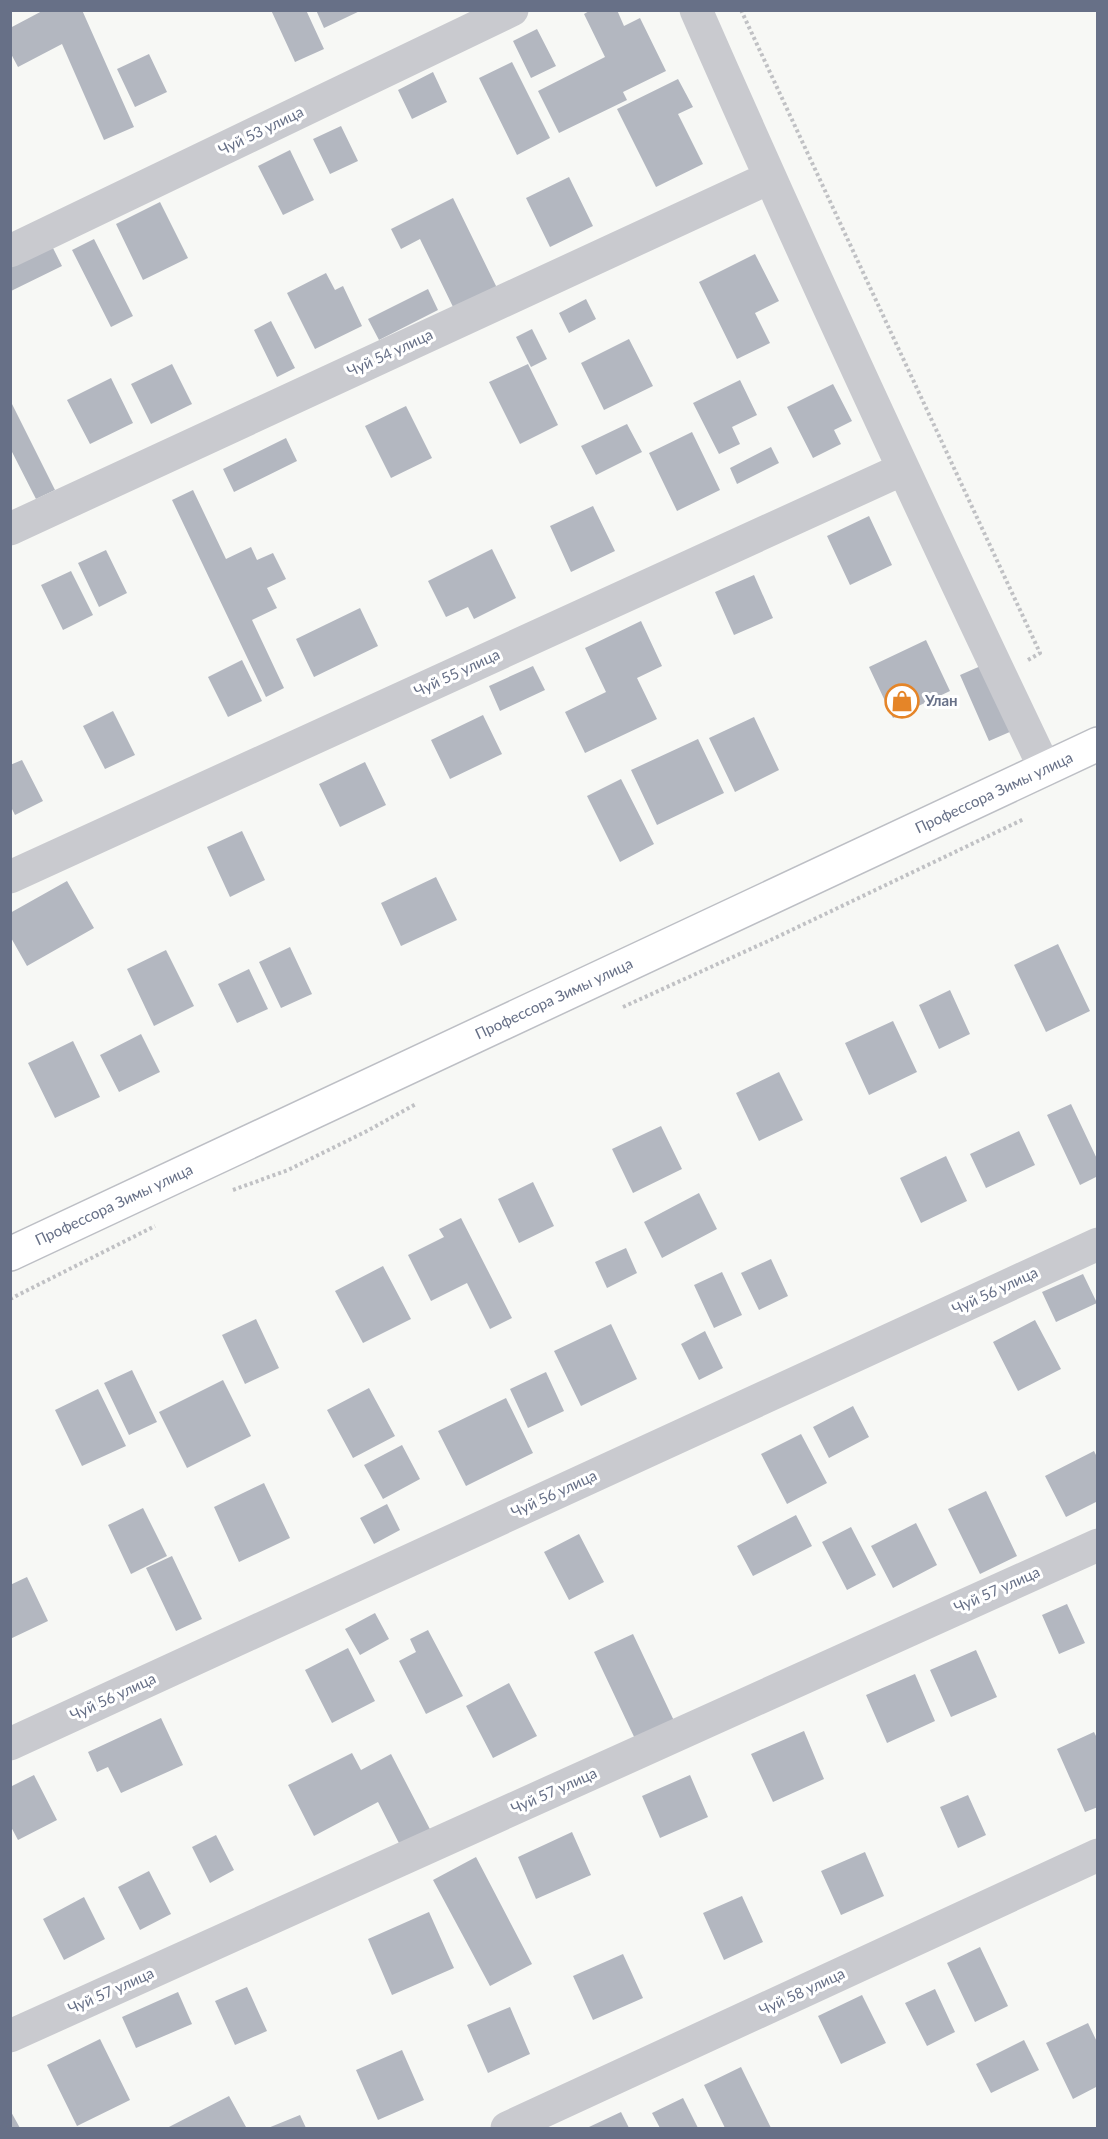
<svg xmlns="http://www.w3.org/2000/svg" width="1108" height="2139" font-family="Lato,sans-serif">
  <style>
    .building { fill: #b3b7c0 }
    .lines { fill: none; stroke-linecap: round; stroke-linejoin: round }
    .secondary-casing { stroke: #bdbfc5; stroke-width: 36 }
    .path { stroke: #c0c1c4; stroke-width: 4; stroke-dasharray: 3 3; stroke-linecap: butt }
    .street { stroke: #c9cacf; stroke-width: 33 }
    .secondary { stroke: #fff; stroke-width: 33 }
    .labels { text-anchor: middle; stroke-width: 6; stroke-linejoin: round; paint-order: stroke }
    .street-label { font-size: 15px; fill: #677087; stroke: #fff }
    .poi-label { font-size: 15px; font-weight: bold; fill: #677087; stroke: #fff; text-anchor: start }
  </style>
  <rect width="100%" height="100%" fill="#f7f8f5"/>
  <path class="building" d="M 44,10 L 82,10 L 134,127 L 104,140 L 62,44 L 18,67 L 10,52 L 10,28 Z
    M 271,10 L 306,10 L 324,49 L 295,62 Z
    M 316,10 L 362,10 L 324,28 Z
    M 591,10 L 617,10 L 624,26 L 640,18 L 666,71 L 623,92 L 627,100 L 559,133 L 538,91 L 605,57 L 584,14 Z
    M 537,29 L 556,66 L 531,78 L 513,41 Z
    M 149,54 L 167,92 L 135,107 L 117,69 Z
    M 512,62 L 550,138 L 517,155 L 479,78 Z
    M 433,72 L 447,102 L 412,119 L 398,90 Z
    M 678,79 L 693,107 L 678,114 L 703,164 L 656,187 L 617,109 Z
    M 341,126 L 358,161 L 330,174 L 313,139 Z
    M 290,150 L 314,200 L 283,215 L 258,166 Z
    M 569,177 L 593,226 L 550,247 L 526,198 Z
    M 453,198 L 498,290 L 455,311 L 420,239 L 401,249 L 391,229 Z
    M 160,202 L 188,258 L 143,280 L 116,224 Z
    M 94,239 L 133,316 L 111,327 L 72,250 Z
    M 52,246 L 62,266 L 11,291 L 10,266 Z
    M 755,254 L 779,301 L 755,313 L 770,343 L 737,359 L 699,282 Z
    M 326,273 L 335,290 L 343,286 L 362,326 L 315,349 L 287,293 Z
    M 428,289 L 438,310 L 379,340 L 368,319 Z
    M 586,299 L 596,319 L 569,333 L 559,313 Z
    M 271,321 L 295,368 L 277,377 L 254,330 Z
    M 532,329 L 547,359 L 531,367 L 516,337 Z
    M 629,339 L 653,386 L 604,410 L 581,363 Z
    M 172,364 L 192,404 L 151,424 L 131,384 Z
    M 528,364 L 558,425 L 520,444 L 489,382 Z
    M 111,378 L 133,423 L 90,444 L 67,400 Z
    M 740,380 L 757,415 L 732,427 L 740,444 L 719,454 L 693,403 Z
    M 833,384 L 852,421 L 834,430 L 841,444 L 813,458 L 787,407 Z
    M 12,404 L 55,490 L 36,499 L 10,448 L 10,405 Z
    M 406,406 L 432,458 L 391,478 L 365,426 Z
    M 627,424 L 642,452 L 596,475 L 581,446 Z
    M 692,432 L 720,490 L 677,511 L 649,453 Z
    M 286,438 L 297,461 L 234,492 L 223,469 Z
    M 771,447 L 779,463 L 737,484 L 730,468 Z
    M 193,490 L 226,559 L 251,547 L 257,560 L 273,553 L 286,579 L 267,588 L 277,608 L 252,620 L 284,688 L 266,697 L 172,500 Z
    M 593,506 L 615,551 L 571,572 L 550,526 Z
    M 869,516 L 892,565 L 850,585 L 827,536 Z
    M 492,549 L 516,598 L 474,619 L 468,607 L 446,617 L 428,581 Z
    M 106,550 L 127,593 L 99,607 L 78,563 Z
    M 71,571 L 93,615 L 63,630 L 41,585 Z
    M 754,575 L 773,618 L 734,635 L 715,592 Z
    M 360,608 L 378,646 L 314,677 L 296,639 Z
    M 641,621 L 662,666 L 637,678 L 657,719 L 585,753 L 565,712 L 606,692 L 585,648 Z
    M 926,640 L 950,691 L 893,718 L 869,667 Z
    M 242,660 L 262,701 L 228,717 L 208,677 Z
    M 983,665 L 1012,731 L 989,741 L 960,675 Z
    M 533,666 L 545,690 L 500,711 L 489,686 Z
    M 113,711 L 135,755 L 105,769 L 83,726 Z
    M 483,715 L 502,754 L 450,779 L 431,740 Z
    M 754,717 L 779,770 L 735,792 L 709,738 Z
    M 698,739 L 724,793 L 657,825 L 631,770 Z
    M 22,760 L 43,801 L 15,815 L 10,805 L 10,765 Z
    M 365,762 L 386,805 L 340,827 L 319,784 Z
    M 621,779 L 654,844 L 620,862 L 587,796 Z
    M 242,831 L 265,880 L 230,897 L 207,847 Z
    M 436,877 L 457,920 L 401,946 L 381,903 Z
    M 67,881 L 94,928 L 27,966 L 10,936 L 10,913 Z
    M 1058,944 L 1090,1011 L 1046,1032 L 1014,965 Z
    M 290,947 L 312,994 L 281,1008 L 259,962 Z
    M 166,950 L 194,1006 L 154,1026 L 127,969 Z
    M 249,969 L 268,1009 L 237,1023 L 218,984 Z
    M 950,990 L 970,1034 L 939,1049 L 919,1005 Z
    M 893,1021 L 917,1072 L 869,1095 L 845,1043 Z
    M 141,1034 L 160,1072 L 119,1092 L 100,1055 Z
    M 73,1041 L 100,1097 L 55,1118 L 28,1063 Z
    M 779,1072 L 803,1120 L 759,1141 L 736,1093 Z
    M 1071,1104 L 1098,1161 L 1098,1176 L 1080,1185 L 1047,1115 Z
    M 661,1126 L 682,1169 L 633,1193 L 612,1149 Z
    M 1019,1131 L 1035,1165 L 986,1188 L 970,1154 Z
    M 946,1156 L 967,1201 L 921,1223 L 900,1178 Z
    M 533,1182 L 554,1226 L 519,1243 L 498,1199 Z
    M 699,1193 L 717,1229 L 662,1258 L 644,1222 Z
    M 461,1218 L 512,1318 L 490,1329 L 467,1283 L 431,1301 L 408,1255 L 444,1237 L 439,1229 Z
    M 626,1248 L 637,1273 L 607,1288 L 595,1262 Z
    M 771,1259 L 788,1296 L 759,1310 L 741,1273 Z
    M 383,1266 L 411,1319 L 363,1343 L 335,1291 Z
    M 722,1272 L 742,1315 L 714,1328 L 694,1285 Z
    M 1083,1274 L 1097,1303 L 1056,1322 L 1042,1292 Z
    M 256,1319 L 279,1368 L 245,1384 L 222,1335 Z
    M 1035,1320 L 1061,1369 L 1018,1391 L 993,1342 Z
    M 611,1324 L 637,1379 L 581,1406 L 554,1351 Z
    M 705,1331 L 723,1368 L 699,1380 L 681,1344 Z
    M 132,1370 L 157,1422 L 129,1435 L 104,1383 Z
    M 546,1372 L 564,1411 L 528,1428 L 510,1389 Z
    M 223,1380 L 251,1436 L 187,1468 L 159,1412 Z
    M 369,1388 L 395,1436 L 353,1458 L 327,1410 Z
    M 98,1389 L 126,1446 L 82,1466 L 55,1410 Z
    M 506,1398 L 533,1453 L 466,1486 L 438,1431 Z
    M 853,1406 L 869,1437 L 829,1458 L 813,1427 Z
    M 801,1434 L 827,1483 L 787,1504 L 761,1454 Z
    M 402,1445 L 420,1479 L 383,1499 L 364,1465 Z
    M 1094,1451 L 1098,1459 L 1098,1501 L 1066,1517 L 1045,1476 Z
    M 264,1483 L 290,1538 L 239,1562 L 214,1507 Z
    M 986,1491 L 1017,1556 L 980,1574 L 948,1509 Z
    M 387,1504 L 400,1530 L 374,1544 L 360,1518 Z
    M 143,1508 L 167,1556 L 131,1574 L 108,1525 Z
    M 796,1515 L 812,1546 L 753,1576 L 737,1546 Z
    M 916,1523 L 937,1565 L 893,1588 L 871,1546 Z
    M 851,1527 L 876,1575 L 847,1590 L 822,1542 Z
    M 579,1534 L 604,1582 L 569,1600 L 544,1552 Z
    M 172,1556 L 202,1619 L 176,1631 L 146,1568 Z
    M 27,1577 L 48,1621 L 10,1639 L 10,1585 Z
    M 1067,1604 L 1085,1643 L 1059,1654 L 1042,1615 Z
    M 375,1613 L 389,1639 L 360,1655 L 345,1629 Z
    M 428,1630 L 463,1696 L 426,1714 L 399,1661 L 416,1652 L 410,1639 Z
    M 633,1634 L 676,1725 L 637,1743 L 594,1652 Z
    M 348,1648 L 375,1701 L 332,1723 L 305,1670 Z
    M 976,1650 L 997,1697 L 951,1717 L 930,1670 Z
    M 915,1674 L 935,1721 L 887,1743 L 866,1695 Z
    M 509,1683 L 537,1736 L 493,1758 L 466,1706 Z
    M 161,1718 L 183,1765 L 121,1793 L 108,1767 L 97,1772 L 88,1752 Z
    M 804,1731 L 824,1779 L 773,1802 L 751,1754 Z
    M 1094,1732 L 1098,1740 L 1098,1807 L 1085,1812 L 1057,1749 Z
    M 352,1753 L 361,1770 L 391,1754 L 433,1835 L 403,1851 L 378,1802 L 314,1836 L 288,1785 Z
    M 34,1775 L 57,1820 L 18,1840 L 10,1825 L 10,1787 Z
    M 690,1775 L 708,1817 L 660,1838 L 642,1796 Z
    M 968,1795 L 986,1835 L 958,1848 L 940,1807 Z
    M 572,1832 L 591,1875 L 536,1899 L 518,1857 Z
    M 216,1835 L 234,1870 L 210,1883 L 192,1847 Z
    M 865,1852 L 884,1896 L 841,1915 L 821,1871 Z
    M 476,1857 L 532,1964 L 490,1986 L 433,1880 Z
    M 149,1871 L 171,1914 L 140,1930 L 118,1887 Z
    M 742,1896 L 763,1942 L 724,1960 L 703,1913 Z
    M 84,1897 L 105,1939 L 64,1960 L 43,1919 Z
    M 429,1912 L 454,1968 L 392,1995 L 368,1939 Z
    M 980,1947 L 1008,2006 L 975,2022 L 947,1963 Z
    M 623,1954 L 643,1998 L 593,2020 L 573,1976 Z
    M 247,1987 L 267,2031 L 235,2045 L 215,2001 Z
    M 935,1989 L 955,2032 L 927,2046 L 905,2003 Z
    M 178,1992 L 192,2024 L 136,2048 L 122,2017 Z
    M 862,1995 L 886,2043 L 841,2064 L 818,2016 Z
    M 510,2007 L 530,2054 L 488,2073 L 467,2025 Z
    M 1088,2023 L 1098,2044 L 1098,2086 L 1073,2099 L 1046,2043 Z
    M 100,2039 L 130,2100 L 77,2126 L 47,2065 Z
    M 1024,2040 L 1039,2070 L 991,2093 L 976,2064 Z
    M 402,2050 L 424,2100 L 378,2120 L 356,2070 Z
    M 741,2067 L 771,2128 L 725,2128 L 704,2085 Z
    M 229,2096 L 246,2127 L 243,2128 L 167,2128 Z
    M 683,2098 L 698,2128 L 660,2128 L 652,2113 Z
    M 10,2110 L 20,2128 L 10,2128 Z
    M 621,2112 L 629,2128 L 590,2128 L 589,2127 Z
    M 300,2115 L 306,2128 L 268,2128 Z"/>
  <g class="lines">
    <defs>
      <path id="secondary" d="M 10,1254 L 1098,744"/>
    </defs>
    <use href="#secondary" class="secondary-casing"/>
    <path class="path" d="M 741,10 L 1040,653 L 1028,660
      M 623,1007 L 777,937 L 1024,819
      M 233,1190 L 288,1170 L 367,1131 L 416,1104
      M 10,1299 L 155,1226"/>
    <path class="street" d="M 696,10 C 808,266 925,518 1045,769
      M 10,251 L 512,10
      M 10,529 L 769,178
      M 10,877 L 903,469
      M 10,1744 L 1098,1244
      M 10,2036 L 1098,1545
      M 507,2128 L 1098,1855"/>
    <use href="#secondary" class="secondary"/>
  </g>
  <defs>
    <symbol id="shop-ring" viewBox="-11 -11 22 22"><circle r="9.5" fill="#fff" stroke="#e58528" stroke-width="1.5"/><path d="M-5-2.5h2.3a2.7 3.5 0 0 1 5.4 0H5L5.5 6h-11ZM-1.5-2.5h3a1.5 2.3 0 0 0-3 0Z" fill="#e58528"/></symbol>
  </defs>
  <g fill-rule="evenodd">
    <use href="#shop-ring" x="883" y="682" width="38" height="38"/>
  </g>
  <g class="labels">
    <g class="street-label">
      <text transform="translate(261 131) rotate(-26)" y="5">Чуй 53 улица</text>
      <text transform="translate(390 353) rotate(-25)" y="5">Чуй 54 улица</text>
      <text transform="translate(457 673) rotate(-25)" y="5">Чуй 55 улица</text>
      <text transform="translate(994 793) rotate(-25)" y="5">Профессора Зимы улица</text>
      <text transform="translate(554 999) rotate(-25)" y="5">Профессора Зимы улица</text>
      <text transform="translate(114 1205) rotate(-25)" y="5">Профессора Зимы улица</text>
      <text transform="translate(995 1291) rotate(-25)" y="5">Чуй 56 улица</text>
      <text transform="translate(554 1494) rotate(-25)" y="5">Чуй 56 улица</text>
      <text transform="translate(997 1590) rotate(-24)" y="5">Чуй 57 улица</text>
      <text transform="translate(113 1697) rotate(-25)" y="5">Чуй 56 улица</text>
      <text transform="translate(554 1791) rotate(-24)" y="5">Чуй 57 улица</text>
      <text transform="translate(111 1991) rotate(-24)" y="5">Чуй 57 улица</text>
      <text transform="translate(802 1992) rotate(-25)" y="5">Чуй 58 улица</text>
    </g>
    <g class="poi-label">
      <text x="925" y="706">Улан</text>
    </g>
  </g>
  <rect width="1108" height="2139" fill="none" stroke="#677087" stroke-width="24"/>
</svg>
